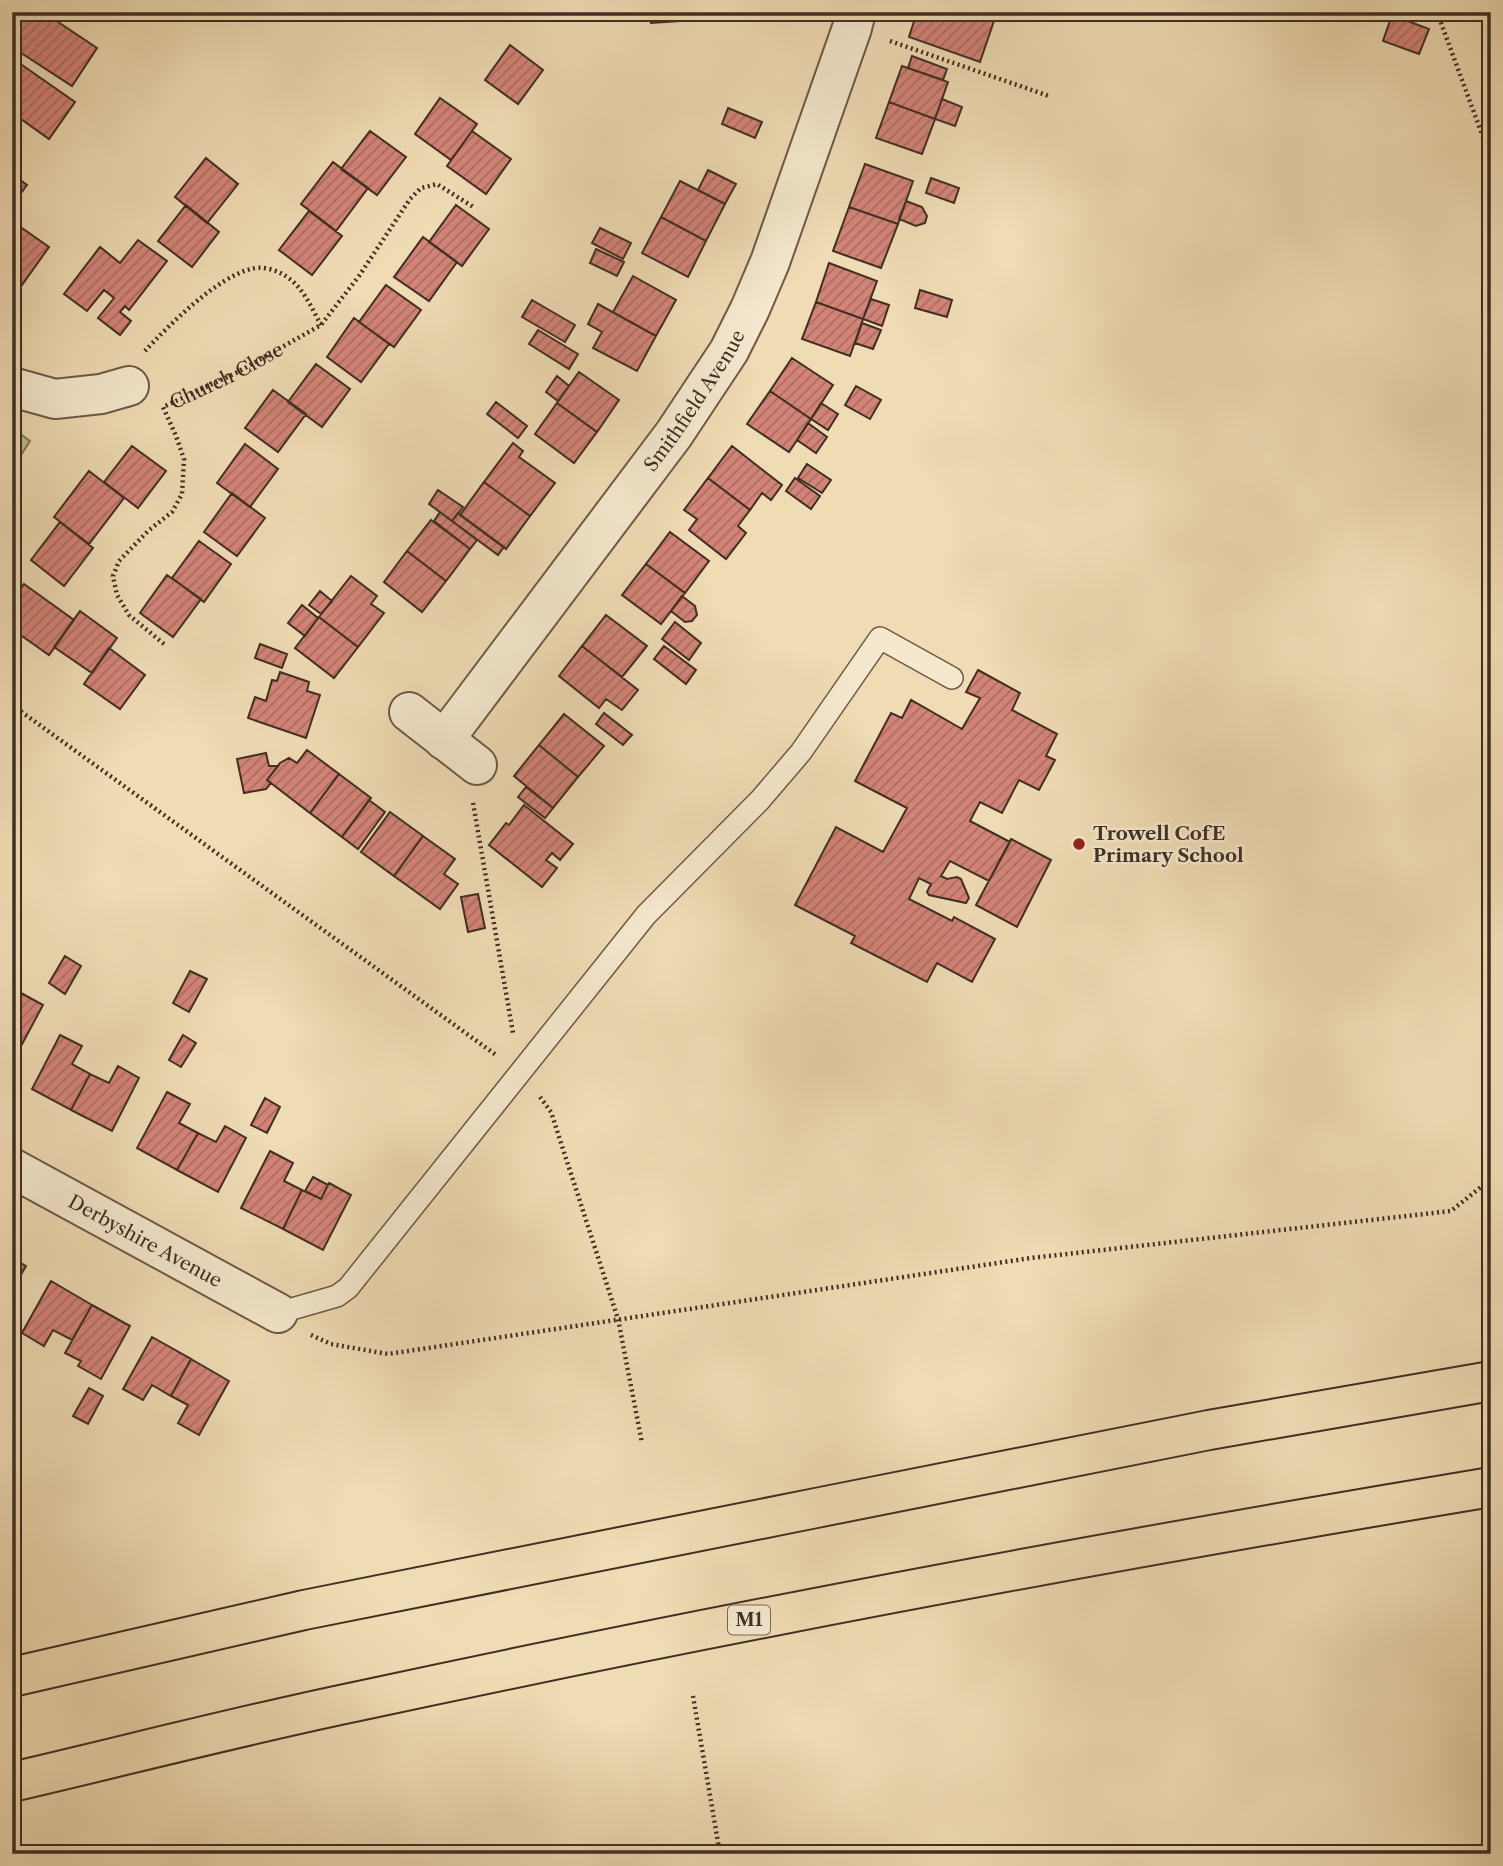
<svg xmlns="http://www.w3.org/2000/svg" width="1503" height="1866" font-family="'Libre Caslon Text',serif">
  <style>
    .green { fill: #bfbe89; stroke: #807656; stroke-width: 2 }
    .building { fill: url(#building-hatch); stroke: #402e23; stroke-width: 2 }
    .lines { fill: none; stroke-linecap: round; stroke-linejoin: round }
    .lane-casing { stroke: #6c5947; stroke-width: 24 }
    .street-casing { stroke: #6c5947; stroke-width: 42 }
    .highway-casing { stroke: #402e23; stroke-width: 42 }
    .path { stroke: #402e23; stroke-width: 4.5; stroke-dasharray: 2 3.5; stroke-linecap: butt }
    .lane { stroke: #f5e8ce; stroke-width: 21 }
    .street { stroke: #f5e8ce; stroke-width: 38 }
    .highway { stroke: #efdbb4; stroke-width: 38 }
    .poi-dot { fill: #8f2418; stroke: #f5e8ce; stroke-width: 2.5 }
    .labels { text-anchor: middle; stroke-width: 5; stroke-linejoin: round; paint-order: stroke }
    .shield { fill: #f5e8ce; stroke: #766656; stroke-width: 2 }
    .shield-label { font-size: 18px; font-weight: bold; fill: #402e23 }
    .street-label { font-size: 19px; fill: #402e23; stroke: #f5e8ce }
    .poi-label { font-size: 19px; font-weight: bold; fill: #402e23; stroke: #f5e8ce; text-anchor: start }
  </style>
  <defs>
    <pattern id="building-hatch" width="6" height="6" patternUnits="userSpaceOnUse" patternTransform="scale(1.75)"><rect width="6" height="6" fill="#d38478"/><path d="M-1 1l2-2M0 6l6-6M5 7l2-2" fill="none" stroke="#ad6c62"/></pattern>
  </defs>
  <rect width="100%" height="100%" fill="#efdbb4"/>
  <filter id="stains"><feTurbulence type="fractalNoise" baseFrequency=".00286" numOctaves="4"/><feColorMatrix values="0 0 0 0 .2 0 0 0 0 .09 0 0 0 0 .02 0 0 0 .5 -.17"/></filter>
  <radialGradient id="worn" r=".72"><stop offset=".6" stop-color="#630" stop-opacity="0"/><stop offset="1" stop-color="#630" stop-opacity=".3"/></radialGradient>
  <path class="green" d="M 12,428 L 30,441 L 12,469 Z"/>
  <path class="building" d="M 25,12 L 43,12 L 97,48 L 72,86 L 12,47 L 12,32 Z
    M 565,12 L 617,12 L 565,16 Z
    M 650,12 L 698,12 L 694,13 L 695,20 L 651,23 Z
    M 917,12 L 997,12 L 980,62 L 909,37 Z
    M 1392,15 L 1429,29 L 1419,54 L 1383,41 Z
    M 510,45 L 543,70 L 518,104 L 485,80 Z
    M 912,56 L 947,69 L 943,80 L 908,68 Z
    M 12,58 L 75,102 L 49,139 L 18,117 L 12,126 Z
    M 902,66 L 948,82 L 935,119 L 889,102 Z
    M 440,98 L 477,124 L 451,160 L 415,134 Z
    M 942,99 L 962,107 L 955,126 L 935,119 Z
    M 889,102 L 935,119 L 922,154 L 876,138 Z
    M 728,108 L 762,122 L 755,138 L 722,124 Z
    M 370,131 L 406,157 L 377,195 L 341,169 Z
    M 472,131 L 511,159 L 486,194 L 447,166 Z
    M 206,158 L 238,184 L 207,223 L 175,197 Z
    M 333,162 L 368,188 L 336,231 L 301,204 Z
    M 865,164 L 913,181 L 898,224 L 849,207 Z
    M 708,170 L 736,184 L 725,204 L 698,190 Z
    M 12,174 L 27,185 L 16,200 L 12,198 Z
    M 931,178 L 959,188 L 954,203 L 926,193 Z
    M 680,181 L 725,204 L 706,241 L 661,217 Z
    M 906,201 L 922,207 L 927,216 L 925,223 L 916,226 L 899,219 Z
    M 186,205 L 219,232 L 192,267 L 158,241 Z
    M 456,205 L 489,229 L 462,266 L 429,242 Z
    M 849,207 L 898,224 L 881,268 L 833,251 Z
    M 309,211 L 342,236 L 312,275 L 279,250 Z
    M 661,217 L 706,241 L 688,277 L 642,253 Z
    M 12,221 L 49,247 L 12,299 Z
    M 600,228 L 631,243 L 623,259 L 592,243 Z
    M 423,237 L 457,262 L 429,301 L 394,277 Z
    M 138,240 L 167,261 L 129,310 L 125,306 L 120,312 L 131,321 L 120,335 L 98,318 L 114,298 L 104,290 L 87,311 L 64,294 L 100,247 L 120,263 Z
    M 596,249 L 624,262 L 617,276 L 590,263 Z
    M 829,263 L 877,281 L 863,319 L 816,302 Z
    M 633,276 L 676,300 L 656,336 L 613,312 Z
    M 386,285 L 421,310 L 394,347 L 359,322 Z
    M 920,290 L 952,300 L 947,317 L 915,308 Z
    M 871,299 L 889,305 L 882,326 L 863,319 Z
    M 532,300 L 575,325 L 565,342 L 522,317 Z
    M 816,302 L 863,319 L 850,356 L 802,339 Z
    M 598,304 L 656,336 L 637,371 L 593,348 L 602,332 L 588,324 Z
    M 354,318 L 389,344 L 361,382 L 327,357 Z
    M 862,323 L 881,330 L 873,349 L 855,343 Z
    M 538,330 L 578,354 L 569,369 L 529,344 Z
    M 792,358 L 833,385 L 811,419 L 770,391 Z
    M 316,364 L 350,389 L 322,427 L 288,402 Z
    M 579,372 L 619,400 L 597,432 L 557,403 Z
    M 557,376 L 569,386 L 558,401 L 546,392 Z
    M 856,386 L 881,400 L 870,419 L 845,405 Z
    M 273,390 L 306,414 L 278,452 L 245,428 Z
    M 770,391 L 811,419 L 789,452 L 747,424 Z
    M 496,402 L 527,426 L 518,438 L 487,414 Z
    M 557,403 L 597,432 L 574,463 L 535,434 Z
    M 821,403 L 838,414 L 828,430 L 811,419 Z
    M 808,423 L 827,437 L 816,453 L 797,440 Z
    M 513,443 L 523,451 L 519,457 L 555,483 L 530,516 L 484,482 Z
    M 245,444 L 278,469 L 250,507 L 217,483 Z
    M 132,446 L 166,471 L 138,508 L 104,482 Z
    M 732,446 L 782,485 L 771,500 L 762,493 L 750,510 L 708,478 Z
    M 807,464 L 831,480 L 822,493 L 798,478 Z
    M 89,471 L 124,498 L 89,544 L 54,517 Z
    M 708,478 L 750,510 L 738,526 L 746,533 L 726,559 L 689,530 L 697,519 L 684,510 Z
    M 795,478 L 820,496 L 811,509 L 786,491 Z
    M 484,482 L 530,516 L 506,549 L 460,515 Z
    M 438,490 L 463,507 L 452,521 L 429,504 Z
    M 232,493 L 265,518 L 237,556 L 204,532 Z
    M 440,512 L 477,540 L 470,549 L 434,521 Z
    M 458,513 L 504,547 L 498,555 L 452,521 Z
    M 431,520 L 470,549 L 446,581 L 407,551 Z
    M 60,522 L 93,548 L 64,586 L 31,560 Z
    M 670,532 L 709,561 L 685,593 L 646,564 Z
    M 199,541 L 231,564 L 204,602 L 172,578 Z
    M 407,551 L 446,581 L 422,612 L 384,582 Z
    M 646,564 L 685,593 L 661,624 L 622,595 Z
    M 167,575 L 201,599 L 173,637 L 140,613 Z
    M 351,576 L 377,596 L 371,604 L 384,613 L 358,647 L 319,617 Z
    M 24,584 L 74,620 L 49,655 L 12,629 L 12,600 Z
    M 320,591 L 332,601 L 321,614 L 309,605 Z
    M 682,596 L 695,606 L 697,615 L 692,621 L 685,622 L 671,611 Z
    M 302,605 L 318,618 L 305,636 L 288,623 Z
    M 80,611 L 117,638 L 92,673 L 54,647 Z
    M 606,615 L 647,646 L 622,677 L 582,646 Z
    M 319,617 L 358,647 L 334,678 L 295,648 Z
    M 675,622 L 701,643 L 689,660 L 662,639 Z
    M 260,644 L 287,654 L 282,668 L 255,658 Z
    M 582,646 L 638,690 L 622,710 L 606,699 L 599,708 L 559,676 Z
    M 664,646 L 696,670 L 686,684 L 654,659 Z
    M 109,648 L 145,675 L 120,709 L 84,684 Z
    M 978,670 L 1020,693 L 1012,710 L 1057,734 L 1046,756 L 1055,760 L 1039,790 L 1019,780 L 1002,813 L 980,802 L 970,821 L 1010,842 L 989,881 L 950,861 L 941,876 L 947,879 L 957,877 L 961,879 L 969,898 L 966,903 L 929,895 L 927,892 L 931,884 L 919,878 L 909,899 L 952,921 L 954,917 L 995,939 L 972,982 L 937,963 L 927,982 L 851,943 L 855,936 L 795,905 L 836,827 L 883,852 L 907,808 L 855,781 L 891,713 L 902,718 L 911,700 L 962,729 L 980,698 L 966,692 Z
    M 280,672 L 309,682 L 307,691 L 320,695 L 306,738 L 248,718 L 255,697 L 266,701 L 272,680 L 277,681 Z
    M 604,713 L 632,735 L 623,745 L 596,724 Z
    M 564,714 L 604,746 L 578,777 L 539,745 Z
    M 539,745 L 578,777 L 553,808 L 514,776 Z
    M 307,750 L 339,774 L 310,813 L 267,780 L 280,763 L 289,758 L 297,763 Z
    M 266,753 L 269,766 L 278,766 L 267,780 L 271,783 L 266,789 L 244,793 L 237,759 Z
    M 339,774 L 371,798 L 342,837 L 310,813 Z
    M 526,787 L 553,808 L 545,818 L 518,797 Z
    M 369,800 L 385,812 L 358,849 L 342,837 Z
    M 524,805 L 573,844 L 560,860 L 552,853 L 546,860 L 557,868 L 542,887 L 489,845 L 506,823 L 509,825 Z
    M 390,812 L 423,836 L 394,876 L 361,852 Z
    M 423,836 L 455,859 L 444,874 L 458,884 L 440,909 L 394,876 Z
    M 1011,839 L 1051,860 L 1017,927 L 976,905 Z
    M 478,894 L 485,928 L 468,932 L 461,897 Z
    M 65,956 L 81,966 L 65,994 L 49,983 Z
    M 190,971 L 207,979 L 189,1012 L 173,1003 Z
    M 21,993 L 43,1005 L 14,1059 L 12,1057 L 12,1009 Z
    M 60,1035 L 82,1046 L 72,1064 L 90,1074 L 71,1110 L 32,1089 Z
    M 183,1035 L 196,1043 L 181,1067 L 169,1060 Z
    M 118,1066 L 139,1078 L 112,1131 L 71,1110 L 90,1074 L 109,1083 Z
    M 167,1092 L 190,1104 L 179,1123 L 198,1133 L 177,1170 L 137,1148 Z
    M 265,1098 L 280,1107 L 267,1133 L 251,1125 Z
    M 225,1126 L 246,1138 L 218,1192 L 177,1170 L 198,1133 L 216,1142 Z
    M 270,1151 L 293,1163 L 284,1181 L 302,1190 L 283,1229 L 241,1208 Z
    M 313,1177 L 328,1185 L 321,1199 L 305,1191 Z
    M 329,1183 L 351,1195 L 323,1250 L 283,1229 L 302,1190 L 321,1199 Z
    M 12,1258 L 26,1266 L 12,1290 Z
    M 51,1281 L 92,1305 L 72,1340 L 53,1330 L 44,1346 L 22,1333 Z
    M 92,1305 L 130,1326 L 101,1379 L 78,1366 L 81,1361 L 65,1353 Z
    M 152,1337 L 191,1359 L 171,1396 L 152,1385 L 143,1400 L 123,1389 Z
    M 191,1359 L 229,1381 L 199,1435 L 178,1423 L 188,1405 L 171,1396 Z
    M 89,1388 L 103,1396 L 88,1424 L 73,1416 Z"/>
  <g class="lines">
    <defs>
      <path id="lane" d="M 278,1313 L 337,1296 L 348,1288 L 646,915 L 760,800 L 801,752 L 880,638 L 952,678"/>
      <g id="street">
        <path d="M 12,387 L 55,399 L 101,394 L 129,386"/>
        <path d="M 409,712 L 477,765"/>
        <path id="s2" d="M 444,740 L 674,434 L 729,351 L 750,309 L 770,262 L 852,28 L 856,12"/>
        <path id="s3" d="M 12,1168 L 278,1313"/>
      </g>
      <path id="highway" d="M 12,1677 L 304,1610 L 811,1509 L 1209,1430 L 1491,1381
        M 12,1782 C 128,1755 243,1725 359,1701 C 735,1620 1112,1550 1491,1487"/>
    </defs>
    <use href="#lane" class="lane-casing"/>
    <use href="#street" class="street-casing"/>
    <use href="#highway" class="highway-casing"/>
    <g class="path">
      <path d="M 1437,12 L 1483,137 L 1491,172"/>
      <path d="M 890,41 L 1049,96"/>
      <path d="M 145,351 C 169,325 217,277 251,269 C 260,266 274,269 282,274 C 302,284 311,307 321,325"/>
      <path id="s1" d="M 164,644 L 129,615 L 117,595 L 113,576 L 119,561 L 148,531 L 172,512 L 182,494 L 184,459 L 176,436 L 163,407 L 236,373 L 321,325 L 359,276 L 410,199 L 421,188 L 437,184 L 475,208"/>
      <path d="M 12,705 L 496,1055"/>
      <path d="M 473,803 L 513,1033"/>
      <path d="M 540,1097 L 551,1112 L 618,1319 L 642,1443"/>
      <path d="M 311,1335 L 331,1344 L 388,1354 L 1031,1258 L 1451,1211 L 1491,1179"/>
      <path d="M 693,1696 L 720,1854"/>
    </g>
    <use href="#lane" class="lane"/>
    <use href="#street" class="street"/>
    <use href="#highway" class="highway"/>
  </g>
  <circle class="poi-dot" cx="1079" cy="844" r="7"/>
  <g class="labels">
    <rect class="shield" x="728" y="1605.5" width="42" height="29" rx="5"/>
    <g class="shield-label">
      <text x="749" y="1626">M1</text>
    </g>
    <g class="street-label">
      <text dy="7" stroke="none"><textPath href="#s1" startOffset="359">Church Close</textPath></text>
      <text dy="7" stroke="none"><textPath href="#s2" startOffset="422">Smithfield Avenue</textPath></text>
      <text dy="7" stroke="none"><textPath href="#s3" startOffset="152">Derbyshire Avenue</textPath></text>
    </g>
    <g class="poi-label">
      <text x="1093" y="840">Trowell CofE<tspan x="1093" dy="22">Primary School</tspan></text>
    </g>
  </g>
  <rect width="1503" height="1866" fill="none" stroke="#efdbb4" stroke-width="42"/>
  <rect x="14" y="14" width="1475" height="1838" fill="none" stroke="#402e23" stroke-width="3.5"/>
  <rect x="21" y="21" width="1461" height="1824" fill="none" stroke="#402e23" stroke-width="2"/>
  <rect width="100%" height="100%" filter="url(#stains)"/>
  <rect width="100%" height="100%" fill="url(#worn)"/>
</svg>
